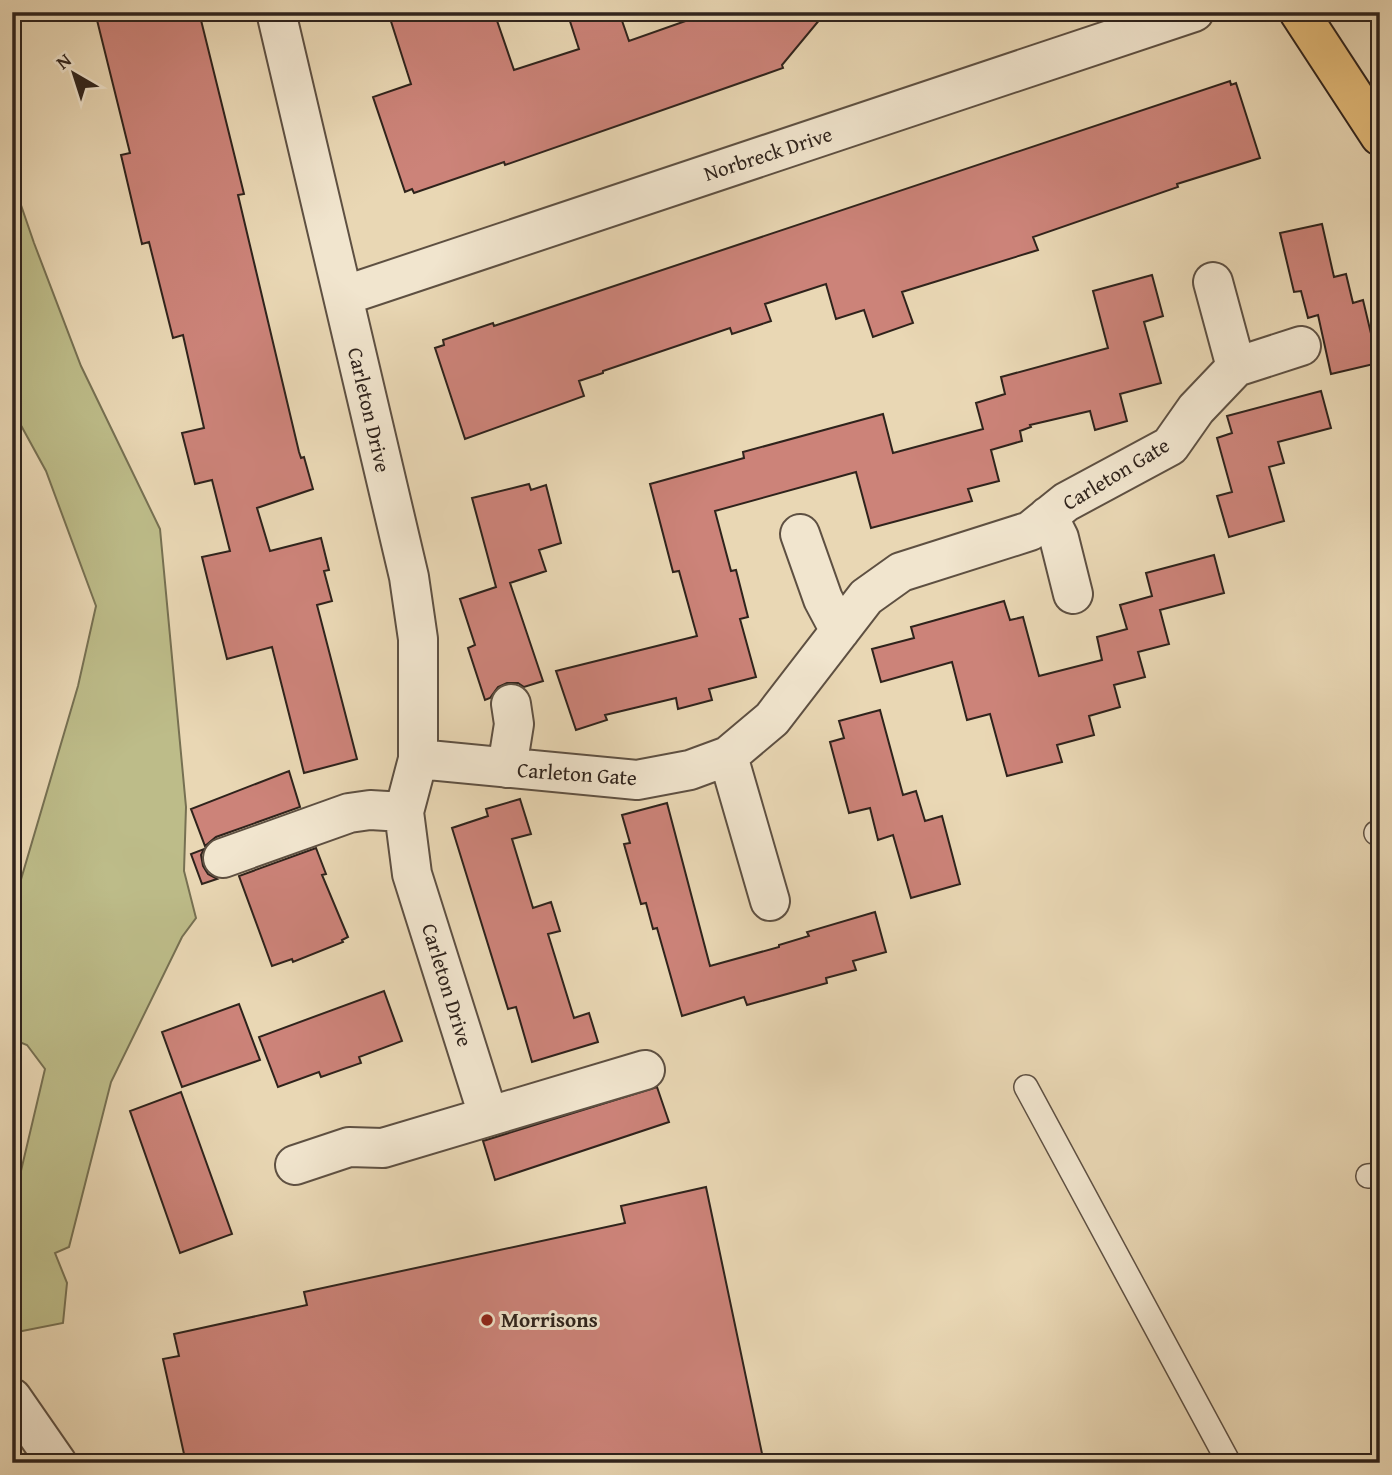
<svg xmlns="http://www.w3.org/2000/svg" width="1392" height="1475" font-family="'Gentium Book Plus',serif">
  <style>
    .green { fill: #bdbc89; stroke: #767052; stroke-width: 2 }
    .building { fill: #cc8379; stroke: #2f231c; stroke-width: 2 }
    .lines { fill: none; stroke-linecap: round; stroke-linejoin: round }
    .lane-casing { stroke: #5e5042; stroke-width: 26 }
    .street-casing { stroke: #5e5042; stroke-width: 42 }
    .primary-casing { stroke: #2f231c; stroke-width: 42 }
    .lane { stroke: #f1e5ce; stroke-width: 23 }
    .street { stroke: #f1e5ce; stroke-width: 38 }
    .primary { stroke: #e4bc7a; stroke-width: 38 }
    .poi-dot { fill: #8f2418; stroke: #f1e5ce; stroke-width: 2.5 }
    .labels { text-anchor: middle; stroke-width: 6; stroke-linejoin: round; paint-order: stroke }
    .street-label { font-size: 21px; fill: #2f231c; stroke: #f1e5ce }
    .poi-label { font-size: 21px; font-weight: bold; fill: #2f231c; stroke: #f1e5ce; text-anchor: start }
  </style>
  <rect width="100%" height="100%" fill="#e9d7b4"/>
  <filter id="stains"><feTurbulence type="fractalNoise" baseFrequency=".00286" numOctaves="4"/><feColorMatrix values="0 0 0 0 .2 0 0 0 0 .09 0 0 0 0 .02 0 0 0 .5 -.17"/></filter>
  <radialGradient id="worn" r=".72"><stop offset=".6" stop-color="#630" stop-opacity="0"/><stop offset="1" stop-color="#630" stop-opacity=".3"/></radialGradient>
  <path class="green" d="M 12,179 L 34,243 L 81,366 L 160,529 L 186,807 L 184,871 L 196,918 L 182,937 L 111,1082 L 69,1247 L 55,1253 L 67,1283 L 63,1323 L 12,1333 L 12,1209 L 45,1069 L 27,1045 L 12,1039 L 12,910 L 78,686 L 96,606 L 46,471 L 12,409 Z"/>
  <path class="building" d="M 95,12 L 199,12 L 244,194 L 238,195 L 299,452 L 301,458 L 304,457 L 313,489 L 257,508 L 270,551 L 321,538 L 329,570 L 324,571 L 332,601 L 317,605 L 357,759 L 304,773 L 272,647 L 227,659 L 202,557 L 230,551 L 212,480 L 195,484 L 182,433 L 204,428 L 183,335 L 173,338 L 149,242 L 142,244 L 121,155 L 130,153 Z
    M 388,12 L 494,12 L 514,70 L 579,49 L 567,12 L 619,12 L 629,41 L 711,12 L 826,12 L 782,65 L 783,68 L 505,165 L 504,162 L 414,193 L 412,189 L 405,192 L 373,97 L 411,84 Z
    M 1230,81 L 1231,85 L 1236,83 L 1260,158 L 1177,184 L 1178,187 L 1033,237 L 1038,250 L 902,292 L 913,323 L 873,337 L 864,310 L 836,319 L 826,284 L 765,304 L 771,321 L 732,334 L 730,328 L 603,371 L 603,373 L 579,381 L 584,396 L 465,439 L 435,348 L 444,345 L 443,340 L 493,323 L 494,326 Z
    M 1322,224 L 1334,277 L 1346,274 L 1353,303 L 1363,300 L 1378,363 L 1331,374 L 1318,315 L 1308,318 L 1301,291 L 1294,292 L 1280,233 Z
    M 1152,275 L 1163,316 L 1144,322 L 1161,383 L 1120,394 L 1127,421 L 1095,430 L 1090,411 L 1030,425 L 1031,427 L 1020,431 L 1022,441 L 991,450 L 999,481 L 968,489 L 972,501 L 871,528 L 856,472 L 715,511 L 731,571 L 736,570 L 748,617 L 740,619 L 756,677 L 709,689 L 712,700 L 678,709 L 676,698 L 605,715 L 607,720 L 576,730 L 556,671 L 697,636 L 679,571 L 673,572 L 650,484 L 744,458 L 743,452 L 883,414 L 893,453 L 983,429 L 976,403 L 1005,394 L 1001,377 L 1108,348 L 1093,291 Z
    M 1321,391 L 1331,428 L 1278,442 L 1284,463 L 1269,467 L 1284,521 L 1229,537 L 1217,496 L 1232,492 L 1217,438 L 1232,433 L 1227,416 Z
    M 529,484 L 531,490 L 546,485 L 561,543 L 539,550 L 546,571 L 510,583 L 543,681 L 524,687 L 518,683 L 507,683 L 498,687 L 490,698 L 485,700 L 468,648 L 475,645 L 460,599 L 496,587 L 472,498 Z
    M 1214,555 L 1224,593 L 1160,610 L 1169,644 L 1138,652 L 1145,677 L 1114,685 L 1120,707 L 1089,716 L 1094,735 L 1057,745 L 1062,762 L 1007,776 L 990,714 L 967,720 L 952,662 L 881,682 L 872,649 L 914,638 L 911,627 L 1004,601 L 1010,620 L 1023,617 L 1039,676 L 1102,660 L 1097,637 L 1127,629 L 1120,605 L 1152,596 L 1146,573 Z
    M 880,710 L 903,795 L 916,791 L 925,821 L 942,816 L 960,884 L 911,898 L 893,835 L 878,840 L 870,808 L 849,813 L 830,742 L 844,738 L 839,721 Z
    M 289,771 L 300,807 L 216,837 L 205,846 L 191,809 Z
    M 520,799 L 531,834 L 512,839 L 533,908 L 551,902 L 560,931 L 548,934 L 574,1018 L 589,1013 L 598,1042 L 532,1062 L 516,1007 L 508,1009 L 452,828 L 488,816 L 486,809 Z
    M 667,803 L 710,966 L 779,947 L 779,945 L 809,936 L 807,932 L 875,912 L 886,952 L 853,961 L 856,970 L 826,978 L 827,983 L 747,1005 L 744,997 L 682,1016 L 657,928 L 653,929 L 646,903 L 641,904 L 624,844 L 630,843 L 622,815 Z
    M 316,848 L 326,874 L 322,875 L 348,937 L 342,940 L 343,942 L 293,962 L 292,959 L 272,966 L 239,876 Z
    M 204,849 L 201,855 L 203,866 L 208,874 L 217,879 L 202,884 L 191,854 Z
    M 384,991 L 402,1041 L 359,1057 L 361,1063 L 321,1077 L 319,1072 L 278,1087 L 259,1037 Z
    M 239,1004 L 260,1060 L 182,1087 L 162,1032 Z
    M 657,1087 L 669,1122 L 495,1180 L 483,1141 Z
    M 181,1092 L 232,1234 L 180,1253 L 130,1111 Z
    M 706,1187 L 764,1463 L 186,1463 L 163,1359 L 179,1356 L 174,1334 L 307,1305 L 304,1292 L 625,1223 L 621,1206 Z"/>
  <g class="lines">
    <defs>
      <path id="lane" d="M 1376,833 L 1380,831
        M 1026,1087 L 1229,1463
        M 1368,1176 L 1380,1175"/>
      <path id="street" d="M 276,12 L 409,577 L 418,639 L 418,759 L 404,812 L 412,874 L 488,1115
        M 1213,282 L 1236,367
        M 343,296 L 1194,12
        M 1048,516 L 1059,538 L 1073,594
        M 800,534 L 823,599 L 840,631
        M 728,756 L 770,901
        M 418,759 L 637,780 L 690,770 L 728,756 L 772,719 L 866,597 L 901,572 L 1030,531 L 1066,502 L 1170,446 L 1196,409 L 1236,367 L 1301,346
        M 507,768 L 514,724 L 511,704
        M 223,858 L 349,813 L 370,810 L 404,812
        M 295,1165 L 349,1147 L 383,1148 L 645,1070
        M 12,1398 L 57,1463"/>
      <path id="primary" d="M 1299,12 L 1380,136"/>
    </defs>
    <use href="#lane" class="lane-casing"/>
    <use href="#street" class="street-casing"/>
    <use href="#primary" class="primary-casing"/>
    <use href="#lane" class="lane"/>
    <use href="#street" class="street"/>
    <use href="#primary" class="primary"/>
  </g>
  <circle class="poi-dot" cx="487" cy="1320" r="7"/>
  <g class="labels">
    <g class="street-label">
      <text transform="translate(768 154) rotate(-18)" y="7">Norbreck Drive</text>
      <text transform="translate(369 410) rotate(77)" y="7">Carleton Drive</text>
      <text transform="translate(1116 474) rotate(-31)" y="7">Carleton Gate</text>
      <text transform="translate(577 774) rotate(4)" y="7">Carleton Gate</text>
      <text transform="translate(447 985) rotate(73)" y="7">Carleton Drive</text>
    </g>
    <g class="poi-label">
      <text x="501" y="1327">Morrisons</text>
    </g>
  </g>
  <rect width="1392" height="1475" fill="none" stroke="#e9d7b4" stroke-width="42"/>
  <rect x="14" y="14" width="1364" height="1447" fill="none" stroke="#2f231c" stroke-width="3.5"/>
  <rect x="21" y="21" width="1350" height="1433" fill="none" stroke="#2f231c" stroke-width="2"/>
  <g transform="translate(74 74) rotate(321)" stroke="#f1e5ce" stroke-width="5" paint-order="stroke">
  <path d="M0-5L12 26L0 18L-12 26Z" fill="#2f231c"/>
  <text y="-10" font-size="19" font-weight="bold" text-anchor="middle" fill="#2f231c">N</text>
  </g>
  <rect width="100%" height="100%" filter="url(#stains)"/>
  <rect width="100%" height="100%" fill="url(#worn)"/>
</svg>
